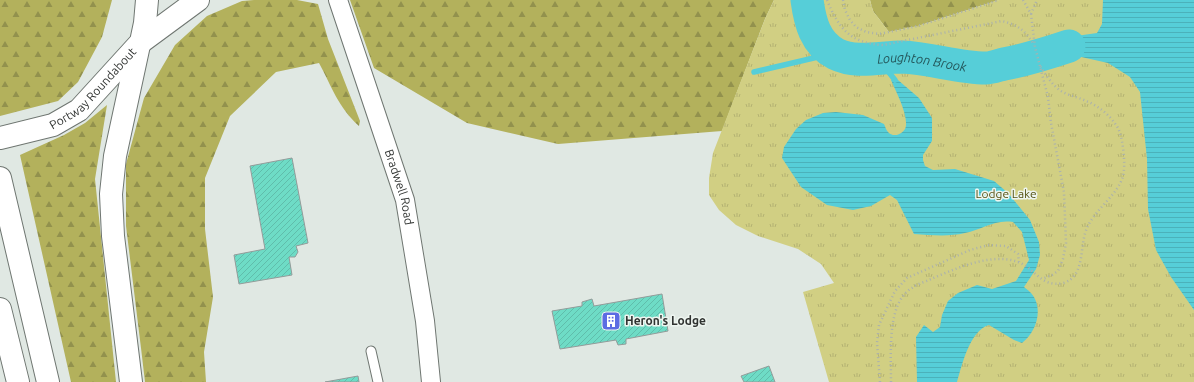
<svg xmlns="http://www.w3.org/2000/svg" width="1194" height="382" font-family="Ubuntu,sans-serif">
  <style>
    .forest { fill: url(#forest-firs) }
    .park { fill: url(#park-tufts) }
    .water { fill: url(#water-rules) }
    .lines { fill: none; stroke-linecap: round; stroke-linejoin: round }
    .stream { stroke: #56ced8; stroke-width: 5.5 }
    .river { stroke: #56ced8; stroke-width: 33 }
    .building { fill: url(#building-hatch); stroke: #939c9a }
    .service-casing { stroke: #6f7671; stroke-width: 11 }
    .minor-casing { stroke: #6f7671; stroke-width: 20 }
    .tertiary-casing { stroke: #6f7671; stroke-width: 24 }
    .primary-casing { stroke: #6f7671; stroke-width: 24 }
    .trunk-casing { stroke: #6f7671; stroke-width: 24 }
    .path { stroke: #abb1ad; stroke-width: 2.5; stroke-dasharray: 1 3; stroke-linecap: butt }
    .service { stroke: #fff; stroke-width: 9 }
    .minor { stroke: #fff; stroke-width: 18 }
    .tertiary { stroke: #fff; stroke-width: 22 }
    .primary { stroke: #fff; stroke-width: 22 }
    .trunk { stroke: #fff; stroke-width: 22 }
    .labels { text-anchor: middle; stroke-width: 3; stroke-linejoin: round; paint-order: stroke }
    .street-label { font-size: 12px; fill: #303331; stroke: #eef5f0 }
    .park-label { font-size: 12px; fill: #565414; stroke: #eef5f0 }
    .poi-label { font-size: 12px; font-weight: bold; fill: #303331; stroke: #eef5f0; text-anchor: start }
    .water-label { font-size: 13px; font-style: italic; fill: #25595d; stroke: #eef5f0 }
  </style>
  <defs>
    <pattern id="forest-firs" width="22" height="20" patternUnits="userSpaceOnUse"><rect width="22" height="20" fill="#b3b15c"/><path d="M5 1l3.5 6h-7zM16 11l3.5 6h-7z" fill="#92914d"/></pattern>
    <pattern id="park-tufts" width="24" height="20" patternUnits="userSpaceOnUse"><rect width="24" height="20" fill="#d1cf83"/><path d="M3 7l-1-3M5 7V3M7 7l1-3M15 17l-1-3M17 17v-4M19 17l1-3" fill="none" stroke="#b4b272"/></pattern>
    <pattern id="water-rules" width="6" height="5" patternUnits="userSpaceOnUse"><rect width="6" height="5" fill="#56ced8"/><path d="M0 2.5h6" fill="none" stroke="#4bb1ba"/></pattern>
    <pattern id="building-hatch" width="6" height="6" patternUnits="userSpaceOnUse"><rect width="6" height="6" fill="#6edcc6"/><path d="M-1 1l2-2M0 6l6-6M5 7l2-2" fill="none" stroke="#60bdab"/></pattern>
  </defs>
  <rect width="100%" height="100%" fill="#e0e8e3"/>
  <path class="forest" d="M 0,0 L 112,0 L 102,37 L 78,82 L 58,101 L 0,116 Z
    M 254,0 L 297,0 L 318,4 L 328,39 L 360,121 L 359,126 C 338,107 332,87 319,63 L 276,72 L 230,116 L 205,178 L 205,229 L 213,297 L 204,352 L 206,382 L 145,382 L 141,348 L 126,226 L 126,164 L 144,98 L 175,45 L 207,16 L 242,1 Z
    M 350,0 L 774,0 L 765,19 L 722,131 L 558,144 L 467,123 L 374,68 Z
    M 870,0 L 999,0 L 918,26 L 889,32 L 873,11 Z
    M 107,105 L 95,179 L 116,382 L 71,382 L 20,155 L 64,135 L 85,123 Z"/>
  <path class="park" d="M 774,0 L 870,0 L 873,11 L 889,32 L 918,26 L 999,0 L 1194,0 L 1194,382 L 829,382 L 803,292 L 834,283 L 821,264 L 798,249 L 758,236 L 736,225 L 719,210 L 709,195 L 709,178 L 713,153 L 765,19 Z"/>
  <path class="water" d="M 1103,0 L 1194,0 L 1194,310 L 1171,277 L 1156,250 L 1148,209 L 1147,159 L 1140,92 L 1130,77 L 1108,63 L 1068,54 L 1069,37 L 1097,33 L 1102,24 Z
    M 891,80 L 898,80 L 919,98 L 932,118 L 932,141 L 923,155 L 923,160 L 925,166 L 933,170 L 955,169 L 994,181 L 1008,193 L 1030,220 L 1039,242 L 1040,255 L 1036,269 L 1024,287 C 1028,290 1033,294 1035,299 C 1042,314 1035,333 1022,343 L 1014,340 L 989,325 C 970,330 962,365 957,382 L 917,382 L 916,337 L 924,325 L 933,332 L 940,327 L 942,315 L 948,301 L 958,293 L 977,285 L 992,289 L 1016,281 L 1029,260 L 1022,232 L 1013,222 C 994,219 982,230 965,233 C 948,237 931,235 914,234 L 897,200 L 890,195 L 871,206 L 853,210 L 827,205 L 801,187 L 782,158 L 784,147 L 796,129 L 806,120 L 823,113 L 836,112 L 863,115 L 884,124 C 885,126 886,130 888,132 C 894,139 906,133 906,125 C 907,112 896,92 891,80 Z"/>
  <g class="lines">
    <path class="stream" d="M 866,59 L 887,70 L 895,80
      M 754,72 L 835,53"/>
    <path class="river" id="s1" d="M 807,0 C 810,22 815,43 836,54 C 856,64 881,57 902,57 C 930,58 958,68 986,68 C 992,68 999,65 1004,64 C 1026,60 1048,53 1069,46"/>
  </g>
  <path class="building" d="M 292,158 L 308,243 L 296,246 L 298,252 L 295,257 L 289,257 L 292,275 L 239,284 L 234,255 L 265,249 L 250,166 Z
    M 662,294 L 668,331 L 626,339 L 626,344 L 618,345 L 616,340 L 560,349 L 552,311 L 582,306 L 582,302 L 592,299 L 594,306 Z
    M 769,366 L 775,382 L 744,382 L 741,376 Z
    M 358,376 L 359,382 L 325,382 Z"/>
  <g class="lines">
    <defs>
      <path id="service" d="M 371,351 L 378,382"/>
      <g id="minor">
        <path id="s2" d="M 338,0 L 405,200 L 425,321 L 431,382"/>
      </g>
      <path id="tertiary" d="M 141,42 L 198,0"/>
      <g id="primary">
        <path id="s3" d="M 0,138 L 53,125 L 79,110 L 141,42 L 145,23 L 147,0"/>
      </g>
      <path id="trunk" d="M 0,178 L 48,382
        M 0,309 L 18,382
        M 131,382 L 113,236 L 111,194 L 115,156 L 139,45"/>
    </defs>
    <use href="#service" class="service-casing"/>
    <use href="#minor" class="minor-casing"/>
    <use href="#tertiary" class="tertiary-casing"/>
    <use href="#primary" class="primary-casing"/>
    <use href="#trunk" class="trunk-casing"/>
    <path class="path" d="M 827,0 C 839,29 850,43 883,45 L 1002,21 C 1018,25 1025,30 1034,45
      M 843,0 L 845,10 L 850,20 L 856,27 L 866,32 L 879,34 L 918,26 L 999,0
      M 1023,0 L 1031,14 L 1035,47 L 1048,97 L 1051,123 L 1064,192 L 1066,243 L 1063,259 L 1058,271 L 1052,275 L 1042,279
      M 1031,14 L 1037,0
      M 880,382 L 877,343 L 879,325 L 895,291 L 907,278 L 970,250 L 989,245 L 1006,246 L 1018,254 L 1019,262
      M 891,382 C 891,359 889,328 897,307 C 900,299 905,292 912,288 C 917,284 925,282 931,279 C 955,269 991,252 1018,262 C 1035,268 1041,288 1063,283 C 1086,277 1079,245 1087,228 C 1095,209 1118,195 1123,176 C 1126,165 1123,138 1118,128 C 1111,116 1099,106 1086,101 C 1078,97 1069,96 1061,91 C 1052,85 1046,75 1040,66"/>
    <use href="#service" class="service"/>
    <use href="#minor" class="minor"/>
    <use href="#tertiary" class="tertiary"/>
    <use href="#primary" class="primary"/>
    <use href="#trunk" class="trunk"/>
  </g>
  <defs>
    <symbol id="building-square" viewBox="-11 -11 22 22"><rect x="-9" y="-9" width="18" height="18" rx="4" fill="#5c6ce3" stroke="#eef5f0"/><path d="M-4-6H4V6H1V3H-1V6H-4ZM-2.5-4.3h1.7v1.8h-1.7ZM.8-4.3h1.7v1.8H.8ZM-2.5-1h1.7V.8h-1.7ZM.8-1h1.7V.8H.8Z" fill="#fff"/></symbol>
  </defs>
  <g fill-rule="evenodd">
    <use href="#building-square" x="600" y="310" width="22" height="22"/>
  </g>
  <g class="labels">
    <g class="street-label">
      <text dy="4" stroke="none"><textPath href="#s3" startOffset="109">Portway Roundabout</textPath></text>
      <text dy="4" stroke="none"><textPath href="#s2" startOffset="197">Bradwell Road</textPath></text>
    </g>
    <g class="park-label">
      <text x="1006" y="198">Lodge Lake</text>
    </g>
    <g class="poi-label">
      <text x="625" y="325">Heron's Lodge</text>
    </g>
    <g class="water-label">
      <text dy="5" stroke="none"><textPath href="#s1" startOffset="151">Loughton Brook</textPath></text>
    </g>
  </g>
</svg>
